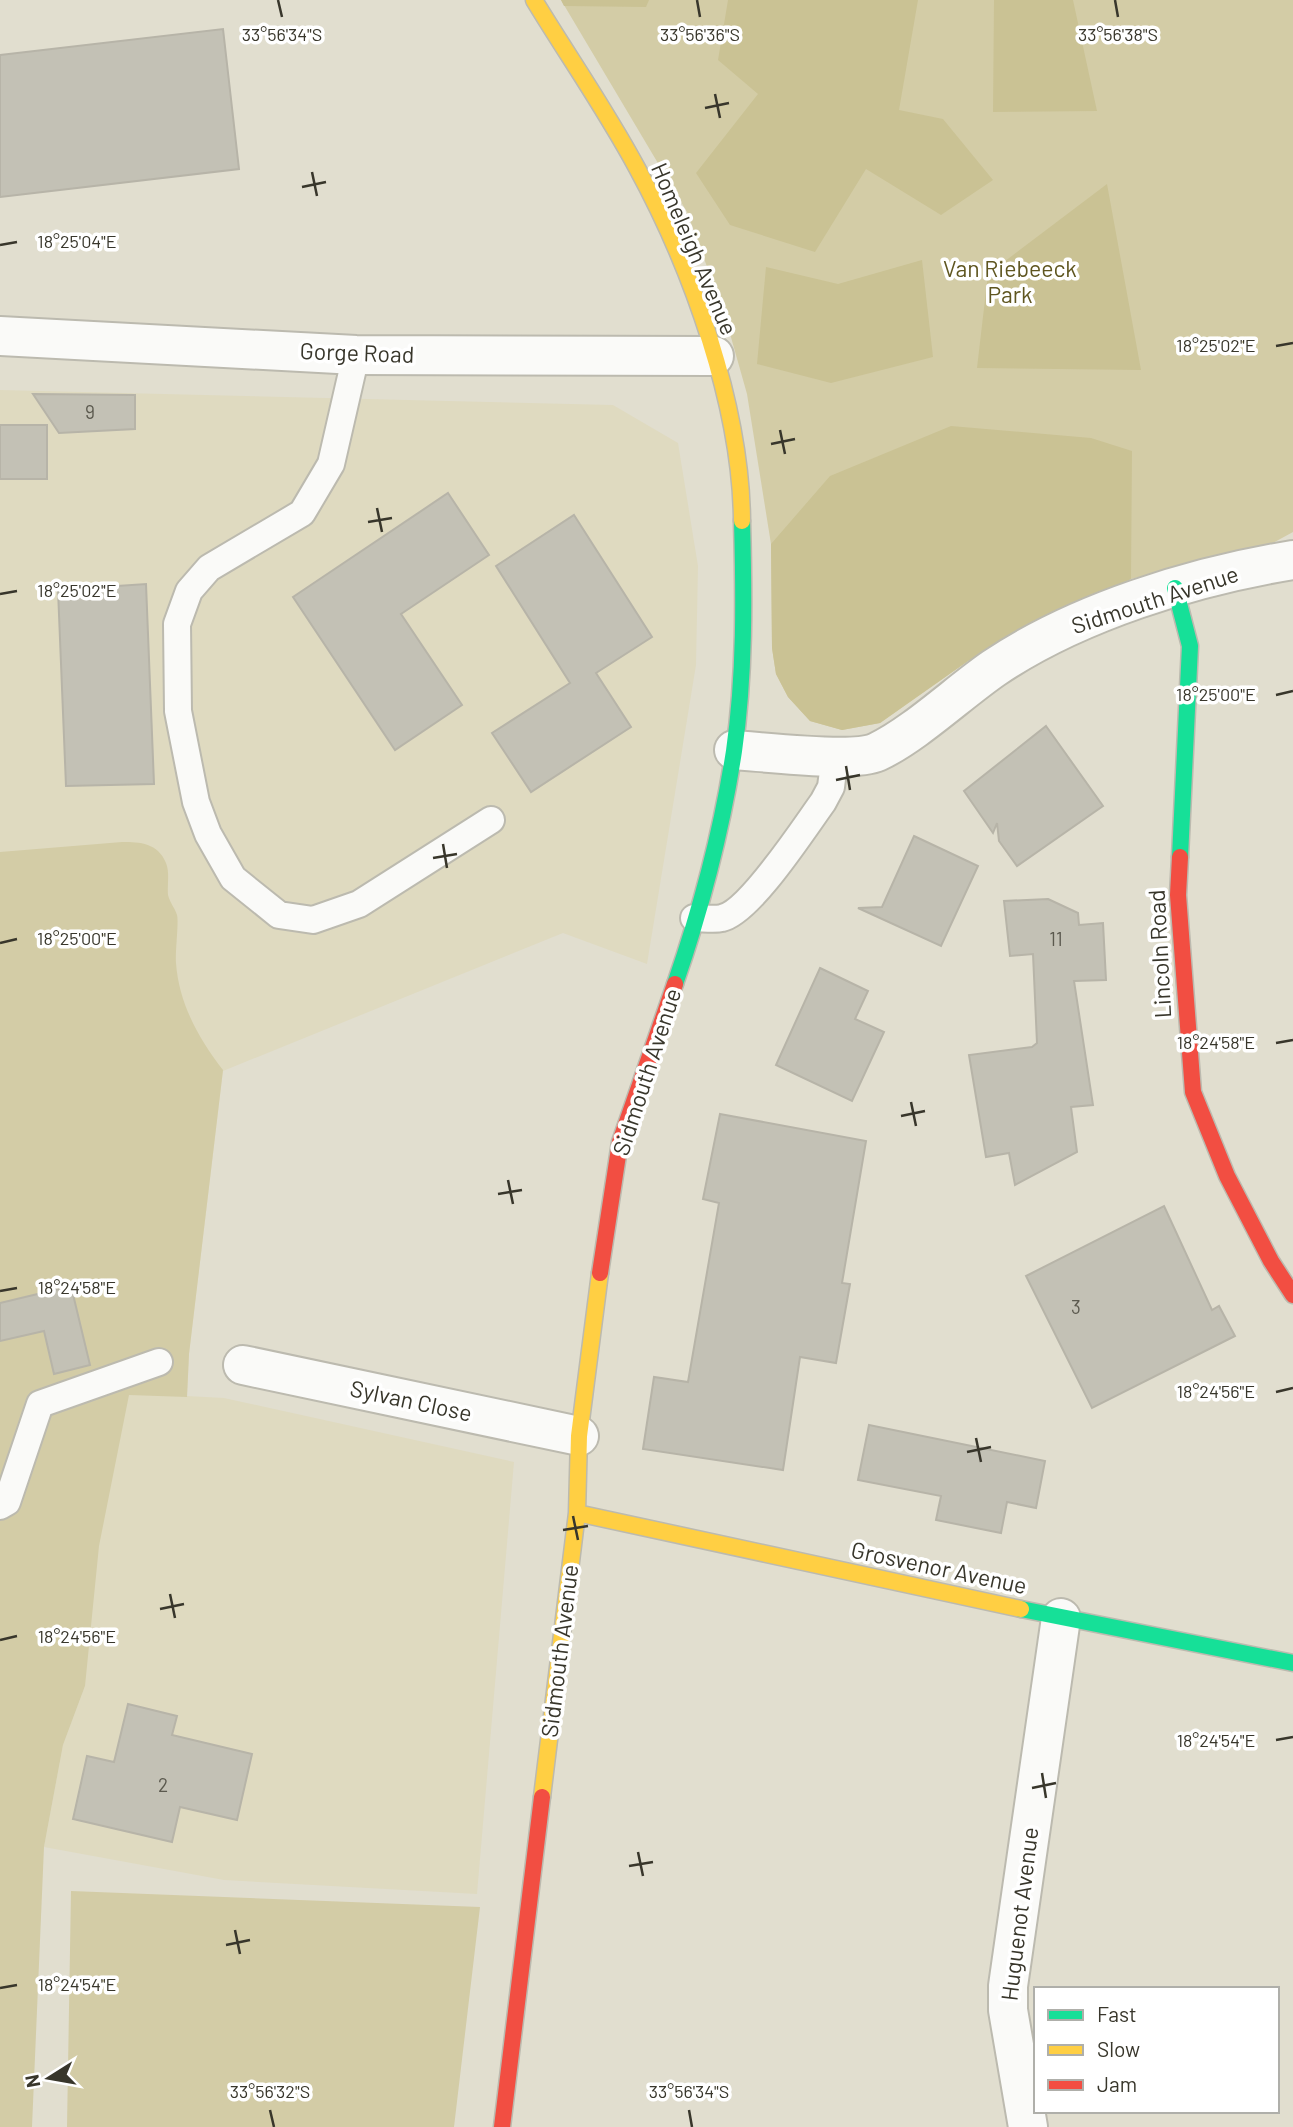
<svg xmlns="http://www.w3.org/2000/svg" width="1293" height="2127" font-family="Barlow,sans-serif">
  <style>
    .built { fill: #dfdac0 }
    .green { fill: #d3cca6 }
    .forest { fill: #cac294 }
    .building { fill: #c3c1b5; stroke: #b7b4a8; stroke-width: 2 }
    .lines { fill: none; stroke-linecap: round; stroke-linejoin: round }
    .lane-casing { stroke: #bcbaaf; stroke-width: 30 }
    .street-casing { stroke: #bcbaaf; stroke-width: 42 }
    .fast-casing { stroke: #bcbaaf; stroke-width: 19 }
    .slow-casing { stroke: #bcbaaf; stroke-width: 19 }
    .jam-casing { stroke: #bcbaaf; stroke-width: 19 }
    .lane { stroke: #fafaf8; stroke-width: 26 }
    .street { stroke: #fafaf8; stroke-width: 38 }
    .fast { stroke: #16e098; stroke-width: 16 }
    .slow { stroke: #ffcf43; stroke-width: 16 }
    .jam { stroke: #f24e42; stroke-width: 16 }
    .ticks { fill: none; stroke: #38362b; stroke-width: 2.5 }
    .labels { text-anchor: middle; stroke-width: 7; stroke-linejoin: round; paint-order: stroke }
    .number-label { font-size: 19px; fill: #5b594e }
    .street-label { font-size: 23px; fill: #38362b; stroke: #fff }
    .park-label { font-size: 23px; fill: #5f5620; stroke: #fff }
    .ticks-label { font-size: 18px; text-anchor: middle; fill: #38362b; stroke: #fff; stroke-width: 7; stroke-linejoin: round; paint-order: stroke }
  </style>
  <rect width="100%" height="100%" fill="#e1decf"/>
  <path class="built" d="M 0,390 L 613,405 L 678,443 L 698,566 L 696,665 L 647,964 L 563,933 L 223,1071 L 189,1354 L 187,1396 L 224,1398 L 514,1462 L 477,1894 L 224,1880 L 44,1847 L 63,1745 L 85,1686 L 0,1592 Z"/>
  <path class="green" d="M 561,0 L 1293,0 L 1293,532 L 1271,544 L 1131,579 L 968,661 L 880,723 L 842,730 L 810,721 L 788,697 L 776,674 L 772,648 L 771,544 L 747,394 L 725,316 L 687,212 Z
    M 122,842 C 140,842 158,843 166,863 C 170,873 167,885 168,895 C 170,903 175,908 177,915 C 179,922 175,952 176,963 C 179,1004 199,1039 223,1070 L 189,1354 L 187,1397 L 129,1395 L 99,1546 L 85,1686 L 63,1745 L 44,1847 L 32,2127 L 0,2127 L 0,852 Z
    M 71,1891 L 480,1907 L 454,2127 L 67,2127 Z"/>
  <path class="forest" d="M 561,0 L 649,0 L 646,7 L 564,6 Z
    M 728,0 L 918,0 L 899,110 L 943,119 L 993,180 L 941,215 L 866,169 L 815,252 L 730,225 L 696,173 L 758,94 L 718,60 Z
    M 994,0 L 1073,0 L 1097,111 L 993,112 Z
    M 1107,184 L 1141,370 L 977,368 L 988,274 Z
    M 922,260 L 933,357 L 831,383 L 757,364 L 766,267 L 838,284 Z
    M 951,426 L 1091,438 L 1132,451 L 1131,579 L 968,661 L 880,723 L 842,730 L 810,721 L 788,697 L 776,674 L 772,648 L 771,544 L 830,476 Z"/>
  <path class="building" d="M 223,29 L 239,169 L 0,197 L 0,55 Z
    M 33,394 L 135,395 L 135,429 L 59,433 Z
    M 0,425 L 47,425 L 47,479 L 0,479 Z
    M 448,493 L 489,555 L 401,614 L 462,705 L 395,750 L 293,597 Z
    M 574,515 L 652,637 L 596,673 L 631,727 L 531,792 L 492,733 L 570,683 L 496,566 Z
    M 146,584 L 154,784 L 66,786 L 58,590 Z
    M 1046,726 L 1103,806 L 1017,866 L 999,841 L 997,823 L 993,833 L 964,791 Z
    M 914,836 L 978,866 L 941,946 L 858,908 L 882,907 Z
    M 1048,899 L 1078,913 L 1079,925 L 1103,923 L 1106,980 L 1074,981 L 1093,1105 L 1071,1107 L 1077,1152 L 1015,1185 L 1009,1153 L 986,1157 L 969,1055 L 1032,1047 L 1037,1043 L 1033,954 L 1010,956 L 1004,901 Z
    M 820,968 L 868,991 L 855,1019 L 884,1032 L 852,1101 L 776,1065 Z
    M 720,1114 L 866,1141 L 842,1283 L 850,1284 L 836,1363 L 800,1357 L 783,1470 L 643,1449 L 654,1377 L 688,1382 L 719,1203 L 703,1199 Z
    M 1164,1206 L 1212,1310 L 1219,1306 L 1235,1336 L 1092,1408 L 1026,1276 Z
    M 71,1286 L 90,1365 L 54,1374 L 44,1331 L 0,1341 L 0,1303 Z
    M 869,1425 L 1045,1461 L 1036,1508 L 1007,1502 L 1001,1533 L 936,1520 L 941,1496 L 858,1480 Z
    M 128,1704 L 177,1716 L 172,1735 L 252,1754 L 237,1820 L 180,1807 L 172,1842 L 73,1819 L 87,1756 L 114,1762 Z"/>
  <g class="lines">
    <defs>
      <path id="lane" d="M 356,355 L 331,464 L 302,513 L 209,568 L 189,591 L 177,624 L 178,711 L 196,802 L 208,834 L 233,878 L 279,915 L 313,920 L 359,904 L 491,820
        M 694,918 C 703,918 714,920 722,918 C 750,912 804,828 823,802 L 831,787 L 835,755
        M 0,1506 L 7,1502 L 40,1404 L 159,1362"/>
      <path id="street" d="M 0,336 L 356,355 L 714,356
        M 734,750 C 765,752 853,763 877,752 C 915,734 959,692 994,668 C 1077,612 1194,576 1293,560
        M 243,1365 L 579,1436
        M 1028,2127 L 1008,2010 L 1008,1986 L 1061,1618"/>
      <path id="fast" d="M 1175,588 L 1190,646 L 1180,857
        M 675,984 C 701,909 722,829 734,751 C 745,675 744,597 742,521
        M 1021,1609 L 1293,1663"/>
      <path id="slow" d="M 534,0 C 568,56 606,110 637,168 C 692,269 741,406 742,521
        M 577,1513 L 1021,1609
        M 542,1797 L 577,1513 L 579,1436 L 600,1273"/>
      <path id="jam" d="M 1180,857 L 1178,895 L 1193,1092 L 1227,1176 L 1271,1261 L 1293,1295
        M 600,1273 L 620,1142 L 675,984
        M 502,2127 L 542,1797"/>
    </defs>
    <use href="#lane" class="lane-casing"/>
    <use href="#street" class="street-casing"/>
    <use href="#fast" class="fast-casing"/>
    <use href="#slow" class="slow-casing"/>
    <use href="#jam" class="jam-casing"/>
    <use href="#lane" class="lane"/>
    <use href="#street" class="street"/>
    <use href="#fast" class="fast"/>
    <use href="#slow" class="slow"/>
    <use href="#jam" class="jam"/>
  </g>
  <path class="ticks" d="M 278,0 L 282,17M 697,0 L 700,17M 1115,0 L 1118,17M 715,94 L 720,118M 705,108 L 729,103M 312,172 L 317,196M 302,187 L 326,182M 0,245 L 17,242M 1276,346 L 1293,343M 780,430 L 785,454M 771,444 L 795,439M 377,508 L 382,532M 368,522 L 392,518M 0,594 L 17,591M 1276,695 L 1293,691M 846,766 L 850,790M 836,780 L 860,775M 443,844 L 447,868M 433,858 L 457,854M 0,943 L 17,939M 1276,1043 L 1293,1040M 911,1102 L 916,1126M 901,1116 L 925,1111M 508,1180 L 513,1204M 498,1194 L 522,1190M 0,1291 L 17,1288M 1276,1392 L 1293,1388M 976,1438 L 981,1462M 967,1452 L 991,1447M 573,1516 L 578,1540M 563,1530 L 588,1526M 170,1594 L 175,1618M 160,1609 L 184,1604M 0,1640 L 17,1636M 1276,1740 L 1293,1737M 1042,1773 L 1046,1798M 1032,1788 L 1056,1783M 638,1852 L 643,1876M 629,1866 L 653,1862M 235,1930 L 240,1954M 226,1945 L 250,1940M 0,1988 L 17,1985M 270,2110 L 274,2127M 689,2110 L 692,2127"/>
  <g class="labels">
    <g class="number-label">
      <text x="90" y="419">9</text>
      <text x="1056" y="946">11</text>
      <text x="1076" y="1314">3</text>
      <text x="163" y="1792">2</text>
    </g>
    <g class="street-label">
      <text transform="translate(694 249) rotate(67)" y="8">Homeleigh Avenue</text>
      <text transform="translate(357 353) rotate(2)" y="8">Gorge Road</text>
      <text transform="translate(1155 600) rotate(-18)" y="8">Sidmouth Avenue</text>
      <text transform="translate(1160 954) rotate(-93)" y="8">Lincoln Road</text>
      <text transform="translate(647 1072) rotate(-72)" y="8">Sidmouth Avenue</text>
      <text transform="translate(411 1401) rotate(12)" y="8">Sylvan Close</text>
      <text transform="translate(939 1568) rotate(12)" y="8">Grosvenor Avenue</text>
      <text transform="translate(560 1651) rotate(-83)" y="8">Sidmouth Avenue</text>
      <text transform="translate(1020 1914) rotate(-83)" y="8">Huguenot Avenue</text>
    </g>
    <g class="park-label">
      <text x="1010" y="277">Van Riebeeck<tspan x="1010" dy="26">Park</tspan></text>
    </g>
  </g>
  <g class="ticks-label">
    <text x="282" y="41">33°56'34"S</text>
    <text x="700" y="41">33°56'36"S</text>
    <text x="1118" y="41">33°56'38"S</text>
    <text x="77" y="248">18°25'04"E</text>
    <text x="1216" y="352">18°25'02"E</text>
    <text x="77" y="597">18°25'02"E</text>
    <text x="1216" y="701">18°25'00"E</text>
    <text x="77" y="945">18°25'00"E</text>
    <text x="1216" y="1049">18°24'58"E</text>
    <text x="77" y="1294">18°24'58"E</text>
    <text x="1216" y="1398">18°24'56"E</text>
    <text x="77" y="1643">18°24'56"E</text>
    <text x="1216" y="1747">18°24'54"E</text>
    <text x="77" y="1991">18°24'54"E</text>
    <text x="270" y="2098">33°56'32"S</text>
    <text x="689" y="2098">33°56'34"S</text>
  </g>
  <rect x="1034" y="1987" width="245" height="126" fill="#ffffff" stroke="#afafaa" stroke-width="2"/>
  <rect x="1048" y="2010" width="35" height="10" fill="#16e098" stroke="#afafaa" stroke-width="2"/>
  <text x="1097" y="2022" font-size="21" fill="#38362b">Fast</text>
  <rect x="1048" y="2045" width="35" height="10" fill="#ffcf43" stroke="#afafaa" stroke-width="2"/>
  <text x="1097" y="2057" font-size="21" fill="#38362b">Slow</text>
  <rect x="1048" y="2080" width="35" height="10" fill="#f24e42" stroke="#afafaa" stroke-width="2"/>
  <text x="1097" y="2092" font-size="21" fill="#38362b">Jam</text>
  <g transform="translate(49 2078) rotate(259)" stroke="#ffffff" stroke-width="5" paint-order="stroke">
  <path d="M0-5L12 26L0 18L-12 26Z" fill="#38362b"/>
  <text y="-10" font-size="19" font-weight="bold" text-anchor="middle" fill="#38362b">N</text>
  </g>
</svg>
